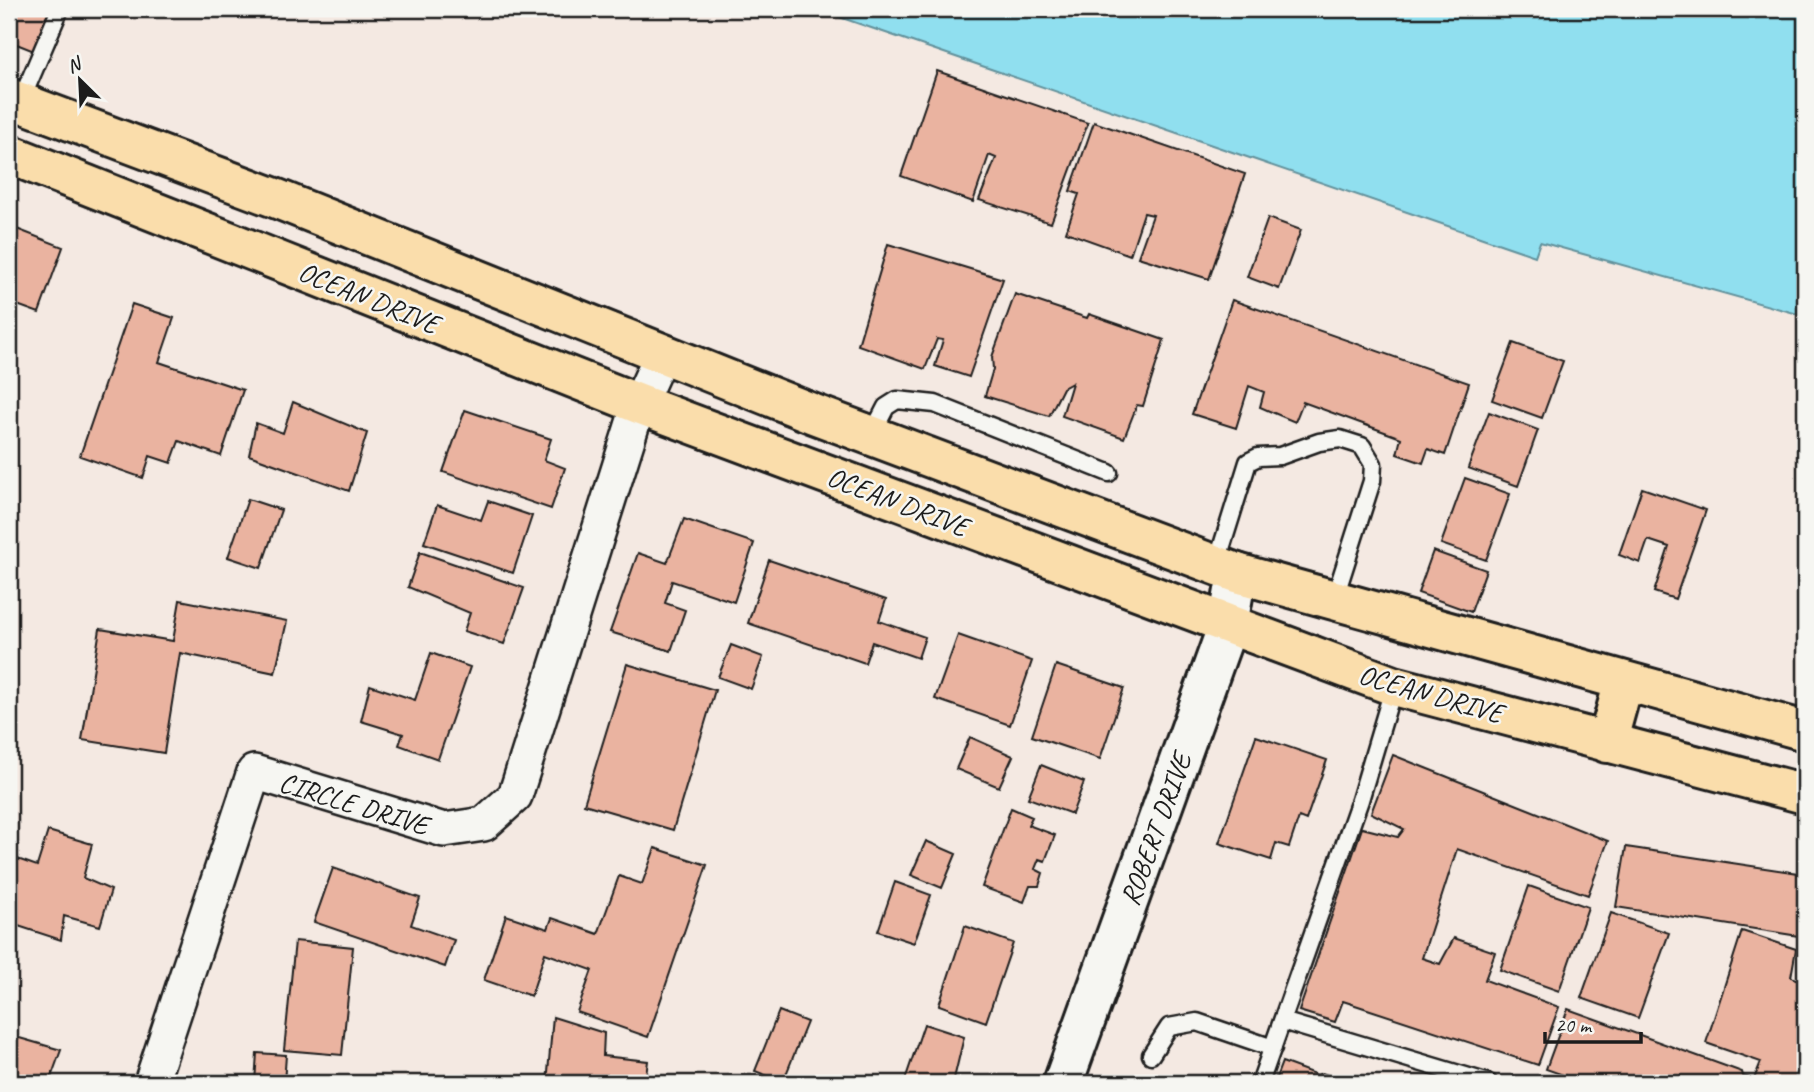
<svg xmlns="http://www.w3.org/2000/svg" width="1814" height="1092" font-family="Caveat,sans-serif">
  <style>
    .water { fill: #90dfef; stroke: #62919b; stroke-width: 2 }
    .building { fill: #eab3a0; stroke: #1c1c1c; stroke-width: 2 }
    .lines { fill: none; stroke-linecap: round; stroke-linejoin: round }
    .lane-casing { stroke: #1c1c1c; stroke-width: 21 }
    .street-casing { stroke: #1c1c1c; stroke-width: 38 }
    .secondary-casing { stroke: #1c1c1c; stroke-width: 44 }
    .primary-casing { stroke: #1c1c1c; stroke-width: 44 }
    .lane { stroke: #f6f6f2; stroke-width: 16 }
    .street { stroke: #f6f6f2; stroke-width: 33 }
    .secondary { stroke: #f6f6f2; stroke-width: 38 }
    .primary { stroke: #faddab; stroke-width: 38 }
    .labels { text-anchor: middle; stroke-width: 5; stroke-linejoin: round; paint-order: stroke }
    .street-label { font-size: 28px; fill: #1c1c1c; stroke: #f6f6f2 }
  </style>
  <rect width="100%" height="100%" fill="#f4e9e2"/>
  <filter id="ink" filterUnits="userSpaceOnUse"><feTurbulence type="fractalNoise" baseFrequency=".0143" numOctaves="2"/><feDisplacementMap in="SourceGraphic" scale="14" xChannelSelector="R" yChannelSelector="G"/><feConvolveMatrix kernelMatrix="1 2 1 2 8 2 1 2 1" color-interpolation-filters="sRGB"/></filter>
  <g filter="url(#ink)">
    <path class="water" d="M 816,9 L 1805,9 L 1805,316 L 1540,242 L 1535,256 Z"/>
    <path class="building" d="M 9,9 L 51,9 L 34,51 L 9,41 Z
      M 937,71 L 1088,123 L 1051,223 L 979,200 L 996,158 L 989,155 L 973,202 L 901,176 Z
      M 1094,122 L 1245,174 L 1209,279 L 1138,257 L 1153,215 L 1144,213 L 1130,255 L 1066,232 L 1079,194 L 1070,191 Z
      M 1268,218 L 1301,230 L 1279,289 L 1247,277 Z
      M 9,226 L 63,247 L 39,313 L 9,302 Z
      M 888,244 L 1003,279 L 969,377 L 935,366 L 943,340 L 937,339 L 925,369 L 858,345 Z
      M 1015,294 L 1087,318 L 1089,314 L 1164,340 L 1143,406 L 1137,405 L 1124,438 L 1062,416 L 1072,383 L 1063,388 L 1049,416 L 985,396 L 993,369 L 992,357 Z
      M 1232,300 L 1469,383 L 1445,455 L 1428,449 L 1423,463 L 1397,454 L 1401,438 L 1303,402 L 1295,422 L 1260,407 L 1264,392 L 1249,386 L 1236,428 L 1192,414 Z
      M 132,304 L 174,318 L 159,362 L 243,390 L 221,456 L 179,441 L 171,463 L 150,456 L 143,478 L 80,456 Z
      M 1513,343 L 1563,361 L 1542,418 L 1492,400 Z
      M 293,402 L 367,433 L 349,491 L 249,455 L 256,423 L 283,433 Z
      M 465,410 L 551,439 L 544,460 L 565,468 L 551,509 L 443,472 Z
      M 1489,412 L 1538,430 L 1518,486 L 1468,468 Z
      M 1465,478 L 1510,494 L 1486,560 L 1441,544 Z
      M 1642,488 L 1706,510 L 1675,599 L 1654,592 L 1669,547 L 1648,540 L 1640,563 L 1619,555 Z
      M 248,499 L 281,510 L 261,568 L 228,557 Z
      M 488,501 L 532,516 L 513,573 L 424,543 L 437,505 L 481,520 Z
      M 684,519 L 754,543 L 734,602 L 672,581 L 665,603 L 685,610 L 671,651 L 610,632 L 638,553 L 667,563 Z
      M 1433,551 L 1486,570 L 1471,612 L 1418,593 Z
      M 420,552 L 524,588 L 504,644 L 464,631 L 470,613 L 408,587 Z
      M 769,560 L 886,600 L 879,621 L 925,637 L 918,658 L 872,642 L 865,663 L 748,623 Z
      M 180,600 L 287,621 L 275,673 L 180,653 L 164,753 L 82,740 L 100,629 L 173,641 Z
      M 958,635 L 1032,661 L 1010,725 L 935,699 Z
      M 731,645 L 763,657 L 751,689 L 718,677 Z
      M 431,653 L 470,667 L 438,759 L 399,745 L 403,734 L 361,721 L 370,685 L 415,700 Z
      M 627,664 L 715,690 L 673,830 L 584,804 Z
      M 1056,665 L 1124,688 L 1100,759 L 1032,736 Z
      M 1256,736 L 1327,760 L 1306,820 L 1299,817 L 1289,847 L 1276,843 L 1271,860 L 1219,843 Z
      M 970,737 L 1013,756 L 999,787 L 956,769 Z
      M 1393,755 L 1608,841 L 1588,895 L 1457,849 L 1422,958 L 1440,964 L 1454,938 L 1495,952 L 1485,980 L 1559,1007 L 1538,1065 L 1343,1001 L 1335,1022 L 1299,1011 L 1362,828 L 1398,837 L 1404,829 L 1371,813 Z
      M 1041,765 L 1084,782 L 1072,814 L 1028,798 Z
      M 1011,808 L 1032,817 L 1028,825 L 1055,835 L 1045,861 L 1039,859 L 1035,869 L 1043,873 L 1039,886 L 1030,886 L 1024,902 L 982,887 Z
      M 48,831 L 92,844 L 83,878 L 111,890 L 100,926 L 64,916 L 61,940 L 9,923 L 9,856 L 37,866 Z
      M 926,841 L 956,854 L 942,888 L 911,875 Z
      M 1626,847 L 1805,874 L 1805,937 L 1616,907 Z
      M 655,848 L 707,865 L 648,1037 L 577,1012 L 592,970 L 545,953 L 531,996 L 484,980 L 506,915 L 548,929 L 552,918 L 598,934 L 619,876 L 642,884 Z
      M 333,868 L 420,898 L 411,925 L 454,940 L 445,967 L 314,922 Z
      M 895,882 L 931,895 L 914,943 L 878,931 Z
      M 1529,886 L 1588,907 L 1559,991 L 1500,970 Z
      M 1611,913 L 1669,933 L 1638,1018 L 1581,998 Z
      M 965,926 L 1013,943 L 986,1022 L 939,1005 Z
      M 1742,931 L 1796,949 L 1791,977 L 1805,983 L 1805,1052 L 1795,1083 L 1586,1083 L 1546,1069 L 1568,1009 L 1742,1072 L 1743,1076 L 1754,1079 L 1761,1062 L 1706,1043 Z
      M 295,941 L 353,947 L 342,1055 L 284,1050 Z
      M 779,1011 L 807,1022 L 783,1082 L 755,1071 Z
      M 553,1017 L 604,1033 L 603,1056 L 648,1061 L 645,1083 L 547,1083 Z
      M 924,1024 L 964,1037 L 953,1083 L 904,1083 Z
      M 9,1035 L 61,1050 L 49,1083 L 9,1083 Z
      M 257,1053 L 286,1055 L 284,1083 L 255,1082 Z
      M 1282,1062 L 1317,1075 L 1322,1073 L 1352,1083 L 1274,1083 Z"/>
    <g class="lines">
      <defs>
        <path id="lane" d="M 20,103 L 60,9
          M 871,436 L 886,407 L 897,400 L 935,404 L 1109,473
          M 1216,565 L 1248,462 L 1258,457 L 1280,456 L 1319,442 L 1340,439 L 1362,446 L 1373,464 L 1372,481 L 1334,600
          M 1282,1021 L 1489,1083
          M 1151,1055 L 1169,1027 L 1197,1022 L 1273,1048
          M 1260,1083 L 1360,800 L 1394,686"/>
        <path id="street" d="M 151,1083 L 254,772 L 444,830 L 484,824 L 515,796 L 639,404 L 662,353"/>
        <path id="secondary" d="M 1063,1083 L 1228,625 L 1237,573"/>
        <path id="primary" d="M 9,98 L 275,198 L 814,414 L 1237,573 L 1805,731
          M 9,154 L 639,404 L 1394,686 L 1805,794
          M 1607,743 L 1624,681"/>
      </defs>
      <use href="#lane" class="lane-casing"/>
      <use href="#street" class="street-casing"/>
      <use href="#secondary" class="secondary-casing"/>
      <use href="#primary" class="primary-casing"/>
      <use href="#lane" class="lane"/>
      <use href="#street" class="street"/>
      <use href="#secondary" class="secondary"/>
      <use href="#primary" class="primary"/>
    </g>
  </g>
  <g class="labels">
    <g class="street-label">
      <text transform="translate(369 297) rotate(22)" y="10">OCEAN DRIVE</text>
      <text transform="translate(898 501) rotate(21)" y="10">OCEAN DRIVE</text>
      <text transform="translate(1431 693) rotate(16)" y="10">OCEAN DRIVE</text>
      <text transform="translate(354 803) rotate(17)" y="10">CIRCLE DRIVE</text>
      <text transform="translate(1155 829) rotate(-70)" y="10">ROBERT DRIVE</text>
    </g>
  </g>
  <rect width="1814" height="1092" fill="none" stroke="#f6f6f2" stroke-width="35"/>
  <rect x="18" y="18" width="1779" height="1057" fill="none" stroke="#1c1c1c" stroke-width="2.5" filter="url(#ink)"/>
  <g transform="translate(80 80) rotate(336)" stroke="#f6f6f2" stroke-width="5" paint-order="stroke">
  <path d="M0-5L12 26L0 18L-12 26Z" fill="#1c1c1c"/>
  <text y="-10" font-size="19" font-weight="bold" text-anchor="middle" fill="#1c1c1c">N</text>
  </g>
  <path d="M1545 1032v10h96v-10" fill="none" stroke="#1c1c1c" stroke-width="3.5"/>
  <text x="1555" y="1032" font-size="21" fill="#1c1c1c" stroke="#f6f6f2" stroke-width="5" paint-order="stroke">20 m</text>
</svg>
